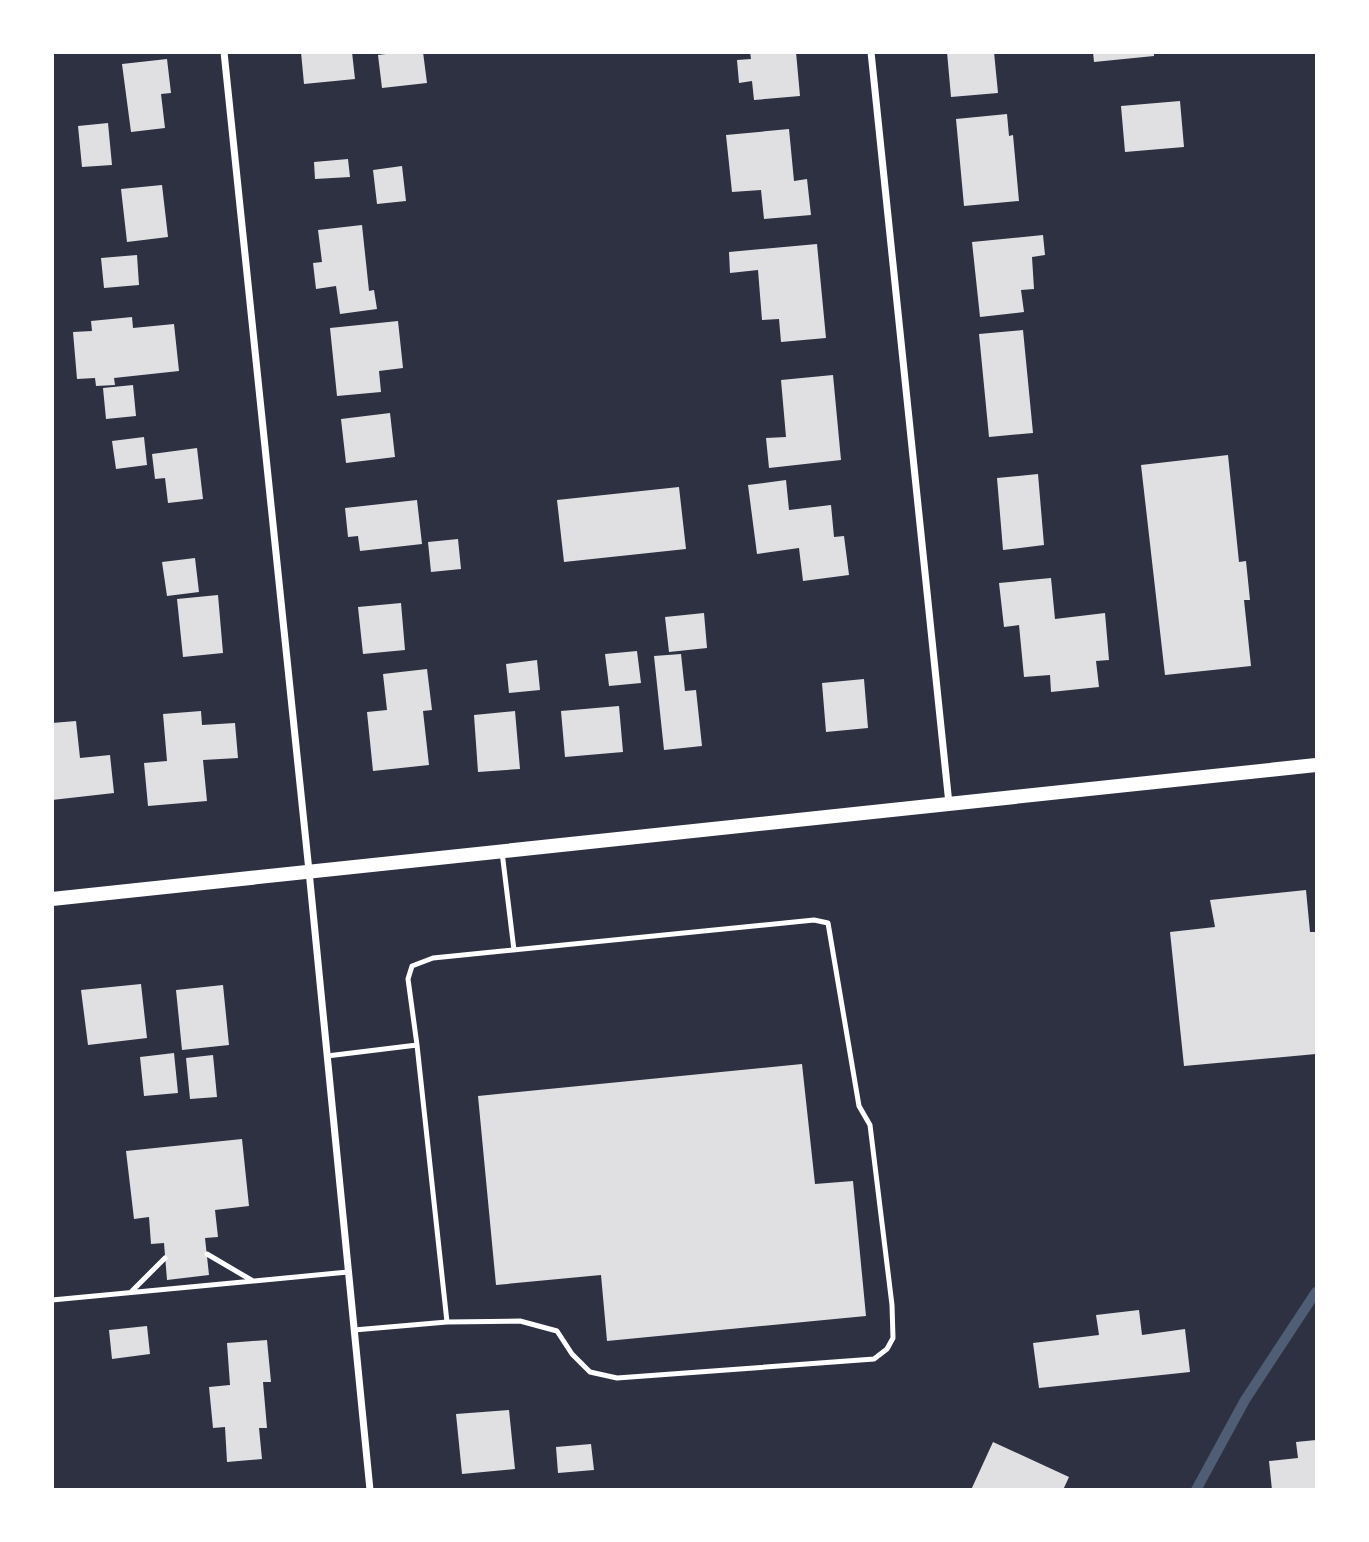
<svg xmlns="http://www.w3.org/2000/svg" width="1369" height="1542" font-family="Karla,sans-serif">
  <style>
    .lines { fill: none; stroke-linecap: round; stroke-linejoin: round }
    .stream { stroke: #4f5d75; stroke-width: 10 }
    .building { fill: #e0e0e3 }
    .service { stroke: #fff; stroke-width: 5 }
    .minor { stroke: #fff; stroke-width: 7 }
    .secondary { stroke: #fff; stroke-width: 14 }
  </style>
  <rect width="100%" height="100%" fill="#2d3142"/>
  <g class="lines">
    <path class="stream" d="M 1196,1490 L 1245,1400 L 1316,1292"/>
  </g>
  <path class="building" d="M 301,52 L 352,52 L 355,79 L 304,84 Z
    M 402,52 L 423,52 L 427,83 L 382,88 L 378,55 Z
    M 750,52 L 796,52 L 800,96 L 754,100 L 752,81 L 739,83 L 737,60 L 751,59 Z
    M 947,52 L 994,52 L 998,93 L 951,97 Z
    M 1093,52 L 1154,52 L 1154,56 L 1094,62 Z
    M 167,59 L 171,93 L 161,94 L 165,128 L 131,132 L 122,64 Z
    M 1180,101 L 1184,147 L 1125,152 L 1121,106 Z
    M 1007,114 L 1009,136 L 1013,135 L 1019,201 L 964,206 L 956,119 Z
    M 108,123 L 112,165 L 82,167 L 78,126 Z
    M 789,129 L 794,181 L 807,179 L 811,215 L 764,219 L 761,190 L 732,192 L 726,135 Z
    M 348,159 L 350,177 L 315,179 L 314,162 Z
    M 402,166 L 406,201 L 377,204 L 373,170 Z
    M 162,185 L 168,237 L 127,242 L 121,189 Z
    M 362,225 L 369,291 L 374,290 L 377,309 L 340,314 L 336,286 L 316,289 L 313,263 L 322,262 L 318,230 Z
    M 1043,235 L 1045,255 L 1032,257 L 1034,289 L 1021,290 L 1024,312 L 980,317 L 972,242 Z
    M 817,244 L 826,338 L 781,342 L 779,319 L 762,320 L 758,270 L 730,273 L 729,252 Z
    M 137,255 L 139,285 L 104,288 L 101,258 Z
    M 132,317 L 133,328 L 174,324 L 179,371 L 114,378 L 115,385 L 96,386 L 95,378 L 77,379 L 73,332 L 92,331 L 91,321 Z
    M 398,321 L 403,368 L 379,371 L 381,392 L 337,396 L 330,328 Z
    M 1023,330 L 1033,433 L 989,437 L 979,334 Z
    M 833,375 L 841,460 L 769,468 L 766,438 L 786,437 L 781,380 Z
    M 133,385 L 136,416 L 106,419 L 103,388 Z
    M 390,413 L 395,457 L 346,463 L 341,419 Z
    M 144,437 L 147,465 L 116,469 L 112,441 Z
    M 197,448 L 203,499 L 168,503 L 165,478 L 155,479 L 152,454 Z
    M 1228,455 L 1239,562 L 1246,561 L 1250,600 L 1244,600 L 1251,666 L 1165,675 L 1141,465 Z
    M 1038,474 L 1044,545 L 1003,550 L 997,478 Z
    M 786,480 L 789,510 L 831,505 L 834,537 L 844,536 L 849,575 L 803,581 L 799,548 L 757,554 L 748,485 Z
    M 679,487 L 686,549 L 564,562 L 557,500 Z
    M 417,500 L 422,544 L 360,551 L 358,536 L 348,537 L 345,508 Z
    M 458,539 L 461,569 L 431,572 L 428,542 Z
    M 195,558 L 199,592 L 167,596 L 162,562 Z
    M 1051,578 L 1055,619 L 1105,613 L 1109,660 L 1096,661 L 1099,687 L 1051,692 L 1050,675 L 1024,677 L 1019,625 L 1004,627 L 999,583 Z
    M 218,595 L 223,653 L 183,657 L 177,599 Z
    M 401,603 L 405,650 L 363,654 L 358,607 Z
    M 704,613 L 707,648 L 669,652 L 665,617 Z
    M 637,651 L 641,683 L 609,686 L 605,654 Z
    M 681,654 L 685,691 L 696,690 L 702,746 L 664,750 L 654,656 Z
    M 537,660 L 540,690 L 509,693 L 506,664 Z
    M 427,669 L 432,710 L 423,711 L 429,765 L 373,771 L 367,712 L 387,710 L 383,674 Z
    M 864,679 L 868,728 L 826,732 L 822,683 Z
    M 619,706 L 623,752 L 565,757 L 561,711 Z
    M 201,711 L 202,725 L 235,723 L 238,758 L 203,760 L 207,801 L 148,806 L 144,763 L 167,761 L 163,714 Z
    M 515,711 L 520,769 L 478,772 L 474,715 Z
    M 76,721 L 80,758 L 110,755 L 114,793 L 52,800 L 52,723 Z
    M 1306,890 L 1310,932 L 1316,932 L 1316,1054 L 1184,1066 L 1170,932 L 1215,927 L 1210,900 Z
    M 141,984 L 147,1038 L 88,1045 L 81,990 Z
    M 223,985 L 229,1045 L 182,1050 L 176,990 Z
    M 174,1053 L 178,1093 L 144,1096 L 140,1057 Z
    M 213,1055 L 217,1097 L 190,1099 L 186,1058 Z
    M 802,1064 L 815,1184 L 853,1181 L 866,1316 L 607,1341 L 601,1275 L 496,1285 L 478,1096 Z
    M 242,1139 L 249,1206 L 215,1210 L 218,1237 L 205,1238 L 209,1275 L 167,1280 L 164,1243 L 151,1244 L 149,1217 L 134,1219 L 126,1151 Z
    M 1139,1310 L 1142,1335 L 1185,1329 L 1190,1372 L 1039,1388 L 1033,1343 L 1099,1335 L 1096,1315 Z
    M 147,1326 L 150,1354 L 112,1359 L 109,1330 Z
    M 267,1340 L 271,1382 L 263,1382 L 267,1428 L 259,1428 L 262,1459 L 227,1462 L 225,1427 L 213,1428 L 209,1387 L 230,1385 L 227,1343 Z
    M 509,1410 L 515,1469 L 462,1474 L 456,1414 Z
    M 1316,1440 L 1316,1490 L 1272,1490 L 1269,1461 L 1298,1458 L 1296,1442 Z
    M 993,1442 L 1069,1477 L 1063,1490 L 971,1490 Z
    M 591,1444 L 594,1470 L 558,1473 L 556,1447 Z"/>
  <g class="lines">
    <path class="service" d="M 502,852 L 514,950
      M 327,1056 L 417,1045
      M 207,1254 L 253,1281
      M 131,1292 L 165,1258
      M 52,1300 L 348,1272
      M 354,1330 L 447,1322 L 520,1321 L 557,1331 L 572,1354 L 590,1372 L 617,1378 L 874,1359 L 887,1349 L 893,1338 L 892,1305 L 870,1125 L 859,1106 L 828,923 L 814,920 L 433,958 L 412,966 L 408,979 L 417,1045 L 447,1322"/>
    <path class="minor" d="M 224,52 L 309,871 L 370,1490
      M 871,52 L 949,804"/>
    <path class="secondary" d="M 52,899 L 1316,765"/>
  </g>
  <rect width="1369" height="1542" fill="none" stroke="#ffffff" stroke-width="108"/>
</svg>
